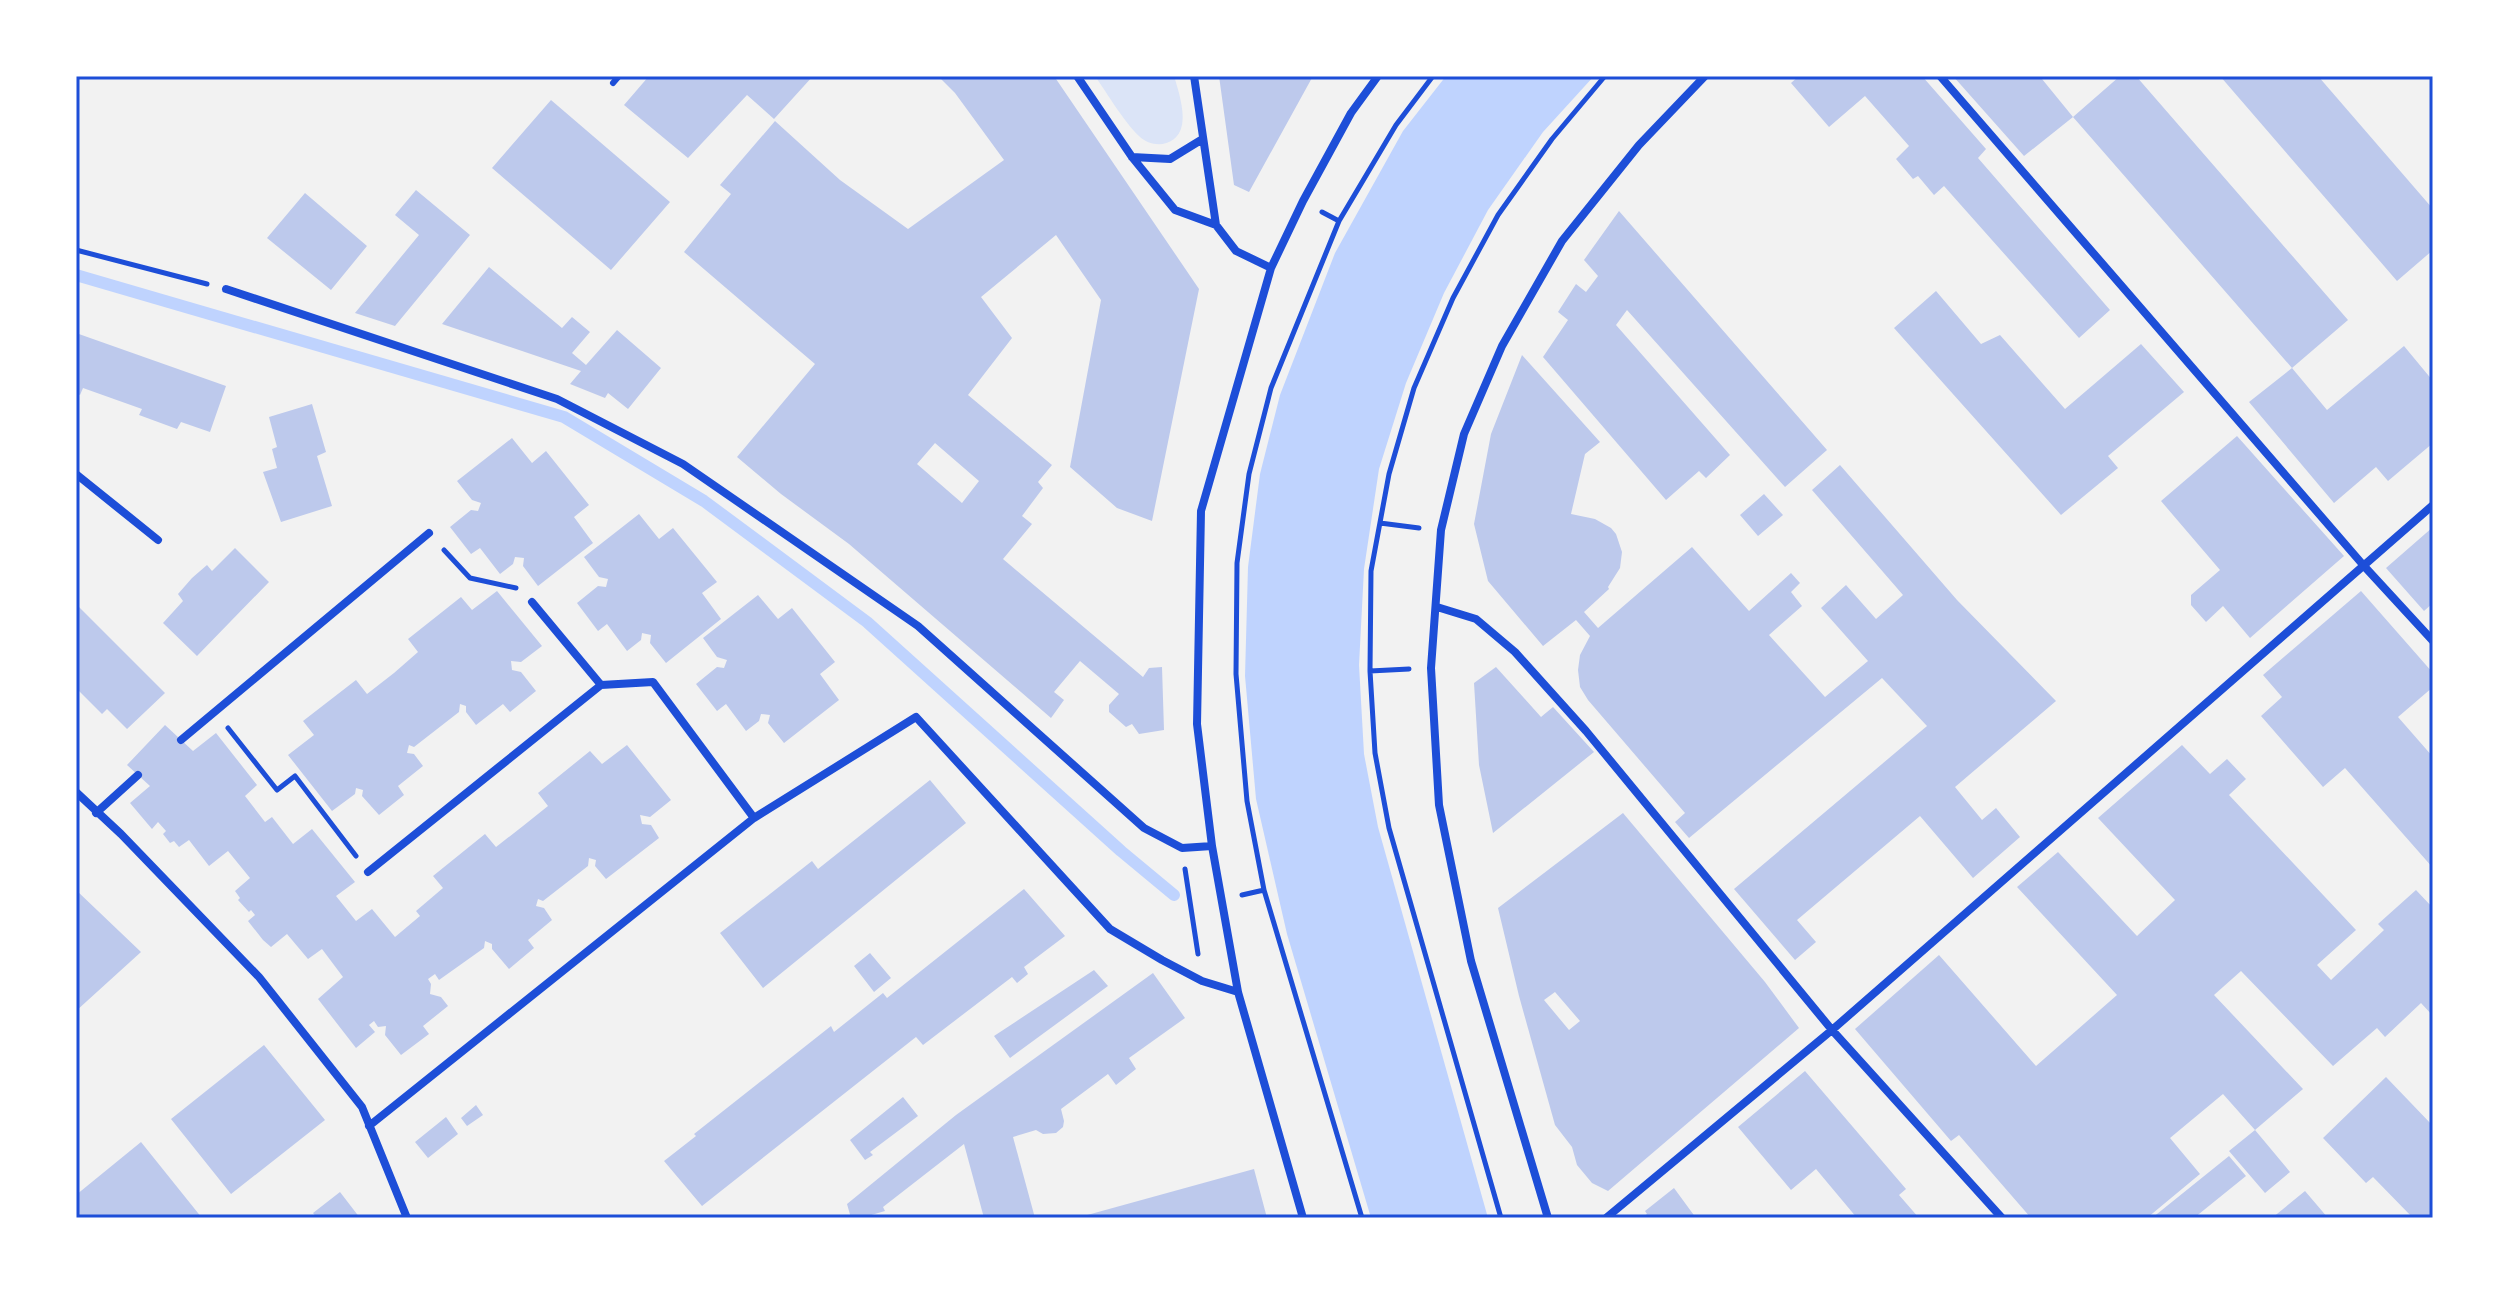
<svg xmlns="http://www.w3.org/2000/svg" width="2509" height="1294" font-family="'PT Sans Narrow',sans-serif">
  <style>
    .green { fill: #dbe4f7 }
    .water { fill: #bfd3fe }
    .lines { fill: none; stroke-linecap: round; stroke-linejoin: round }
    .stream { stroke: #bfd3fe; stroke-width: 12 }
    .building { fill: #bdc9ec; fill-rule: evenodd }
    .path { stroke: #1d4ed8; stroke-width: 5 }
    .service { stroke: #1d4ed8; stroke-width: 6 }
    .minor { stroke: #1d4ed8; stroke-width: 8 }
    .neatline { fill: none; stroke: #1d4ed8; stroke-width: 3 }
  </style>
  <rect width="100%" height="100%" fill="#f2f2f2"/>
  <path class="green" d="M 1095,76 L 1174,76 C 1178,89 1185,111 1182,125 C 1178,146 1153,150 1139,136 C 1124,122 1107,93 1095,76 Z"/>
  <path class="water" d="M 1446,76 L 1594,76 L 1543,132 L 1488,210 L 1444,293 L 1406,383 L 1379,469 L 1364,569 L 1359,665 L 1364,754 L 1378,827 L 1488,1218 L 1371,1218 L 1287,934 L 1256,799 L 1245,676 L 1248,567 L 1260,474 L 1280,395 L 1335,253 L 1403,131 Z"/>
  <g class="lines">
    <path class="stream" d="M 76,275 L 564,417 L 704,501 L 867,622 L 1121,851 L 1174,895"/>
  </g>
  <path class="building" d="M 649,76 L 813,76 L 774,119 L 747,95 L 688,158 L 624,105 Z
    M 938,76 L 1054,76 L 1199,289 L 1152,521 L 1117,508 L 1070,467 L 1101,300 L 1056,235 L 981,297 L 1012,338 L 968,395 L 1052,465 L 1038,482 L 1043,488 L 1022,516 L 1032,524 L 1003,559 L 1143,677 L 1149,668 L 1162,667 L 1164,730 L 1139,734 L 1132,724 L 1126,727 L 1109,712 L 1109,705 L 1119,694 L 1080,661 L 1054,692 L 1064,700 L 1051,718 L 849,544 L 781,494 L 737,457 L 815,364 L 684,252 L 731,194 L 720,185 L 775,121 L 840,180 L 908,229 L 1004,160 L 955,93 ZM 935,443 L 979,481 L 962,503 L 917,464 Z
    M 1219,76 L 1313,76 L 1249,192 L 1234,185 Z
    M 1799,76 L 1922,76 L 1986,149 L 1978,158 L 2110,310 L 2079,338 L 1944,186 L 1934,195 L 1918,176 L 1913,179 L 1896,159 L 1909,146 L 1865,96 L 1829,127 L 1791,83 Z
    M 1953,76 L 2045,76 L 2042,79 L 2073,117 L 2120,76 L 2136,76 L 2348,320 L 2292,368 L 2073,117 L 2024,156 Z
    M 2220,76 L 2318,76 L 2433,209 L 2433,250 L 2397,281 Z
    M 551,100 L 670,202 L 611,270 L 492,168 Z
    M 416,190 L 470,235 L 395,326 L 355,313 L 419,235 L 395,215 Z
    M 305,193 L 367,246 L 331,290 L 267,238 Z
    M 1619,211 L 1827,450 L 1785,487 L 1627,310 L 1616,325 L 1730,455 L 1706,478 L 1699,471 L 1666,500 L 1543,357 L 1568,320 L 1558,312 L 1576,284 L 1586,292 L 1598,276 L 1584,260 Z
    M 489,267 L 562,328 L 572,317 L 590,332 L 572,353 L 586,365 L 617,330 L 661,368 L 628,409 L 608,393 L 605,398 L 570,384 L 581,371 L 442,324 Z
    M 1936,291 L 1981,344 L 2000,335 L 2065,409 L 2141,344 L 2184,392 L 2108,456 L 2118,468 L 2061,515 L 1894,328 Z
    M 76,333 L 226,386 L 210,432 L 181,422 L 177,429 L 139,415 L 142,409 L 83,388 L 80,395 L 76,393 Z
    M 2404,346 L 2433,381 L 2433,443 L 2388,481 L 2376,467 L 2334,503 L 2249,402 L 2292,368 L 2327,410 Z
    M 1522,355 L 1600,442 L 1585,454 L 1571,514 L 1595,519 L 1611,528 L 1616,534 L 1622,552 L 1620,568 L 1608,587 L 1609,589 L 1584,612 L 1598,628 L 1692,547 L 1749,611 L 1791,573 L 1800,583 L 1791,592 L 1802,606 L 1769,635 L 1825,697 L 1868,661 L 1821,608 L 1846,585 L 1876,619 L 1903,595 L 1812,490 L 1840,465 L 1957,600 L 2056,701 L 1955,787 L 1982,820 L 1996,808 L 2020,837 L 1973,878 L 1920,816 L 1797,920 L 1816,942 L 1795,960 L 1734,889 L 1927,726 L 1882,678 L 1689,838 L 1675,822 L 1685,813 L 1588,700 L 1580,687 L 1578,670 L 1580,655 L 1590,636 L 1576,620 L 1543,646 L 1488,581 L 1474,524 L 1491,434 Z
    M 312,404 L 326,452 L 317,456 L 332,506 L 281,522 L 263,472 L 277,468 L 272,449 L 277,447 L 269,417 Z
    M 2237,436 L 2344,556 L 2250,638 L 2223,606 L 2206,622 L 2191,605 L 2191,595 L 2220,570 L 2161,501 Z
    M 512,438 L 532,463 L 546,451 L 589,505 L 574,517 L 593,543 L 538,586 L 523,566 L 524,558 L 515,557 L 513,564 L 500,574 L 480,548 L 471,554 L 450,527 L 471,510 L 478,511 L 481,503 L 472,500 L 457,481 Z
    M 1764,494 L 1783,515 L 1758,536 L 1740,515 Z
    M 639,514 L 659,539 L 673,528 L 717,582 L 702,593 L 721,619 L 666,663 L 650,643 L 651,635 L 642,633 L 641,640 L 627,651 L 607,624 L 598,631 L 577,603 L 598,586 L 606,587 L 608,579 L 599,577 L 584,557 Z
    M 2433,527 L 2433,603 L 2424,611 L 2386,568 Z
    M 235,548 L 269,582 L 197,656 L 163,623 L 183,601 L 178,594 L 192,578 L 207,565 L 212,571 Z
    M 497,591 L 542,646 L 521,662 L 511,661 L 512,670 L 521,672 L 536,691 L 510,712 L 503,704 L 476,725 L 466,712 L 466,706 L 460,704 L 459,712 L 414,747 L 409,745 L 407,753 L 414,754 L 423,766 L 398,786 L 404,795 L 379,815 L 362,796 L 363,790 L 356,788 L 355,794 L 332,811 L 288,755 L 314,735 L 303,721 L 356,680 L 367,694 L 394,673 L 418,652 L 408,639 L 461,597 L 472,610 Z
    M 2361,591 L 2433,673 L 2433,687 L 2398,717 L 2433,757 L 2433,868 L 2345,768 L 2323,787 L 2261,716 L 2282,697 L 2263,675 Z
    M 758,595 L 778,619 L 792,608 L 835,662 L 820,674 L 839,700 L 784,743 L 768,723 L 770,715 L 761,714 L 759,721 L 746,731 L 726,704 L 717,711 L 696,684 L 717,667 L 724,668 L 727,660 L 717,657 L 703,638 Z
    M 76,604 L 165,693 L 127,729 L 107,709 L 102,714 L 76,688 Z
    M 1496,667 L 1541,717 L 1553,707 L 1594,752 L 1493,833 L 1479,765 L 1474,683 Z
    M 165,725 L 193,751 L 216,733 L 257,785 L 245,796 L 265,822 L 272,817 L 293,844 L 312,829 L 355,882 L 336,896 L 356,921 L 372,909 L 395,937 L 420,916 L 416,911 L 443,888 L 433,876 L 485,834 L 496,847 L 523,826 L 548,806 L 538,793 L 590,751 L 602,764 L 627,745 L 671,800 L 650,817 L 640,815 L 642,824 L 651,825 L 659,838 L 606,879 L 595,866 L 596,860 L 589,858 L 588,866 L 543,901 L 538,899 L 536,906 L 544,908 L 552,920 L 528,940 L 534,948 L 509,969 L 492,949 L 492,944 L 485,941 L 484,948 L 439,980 L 435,974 L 428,979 L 431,984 L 430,994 L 441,997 L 448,1006 L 423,1026 L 429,1034 L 401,1055 L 385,1035 L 386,1026 L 378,1027 L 374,1021 L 369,1025 L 375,1032 L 356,1048 L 318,999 L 343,977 L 322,949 L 308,959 L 287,934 L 271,947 L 263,940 L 248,921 L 255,915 L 251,910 L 249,912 L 238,900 L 240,898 L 235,891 L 250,878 L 228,851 L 209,866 L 189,840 L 179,847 L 174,841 L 170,843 L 163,834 L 166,831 L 158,822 L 152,829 L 130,803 L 150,786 L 127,765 Z
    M 2182,745 L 2210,774 L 2227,759 L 2246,779 L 2229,795 L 2356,930 L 2317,965 L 2331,980 L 2384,930 L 2378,924 L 2416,890 L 2433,908 L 2433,1016 L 2421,1003 L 2385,1037 L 2377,1028 L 2333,1066 L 2241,971 L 2214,995 L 2303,1089 L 2255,1130 L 2290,1172 L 2265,1193 L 2229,1151 L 2255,1130 L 2223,1094 L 2170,1138 L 2200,1174 L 2147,1218 L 2031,1218 L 1959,1135 L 1951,1141 L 1855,1029 L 1939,955 L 2036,1066 L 2117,995 L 2017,887 L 2058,852 L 2137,936 L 2175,900 L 2098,818 Z
    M 930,780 L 966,823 L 763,988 L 720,933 L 812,861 L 818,869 Z
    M 1623,813 L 1765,982 L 1799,1028 L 1608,1191 L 1592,1183 L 1577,1165 L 1572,1147 L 1555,1125 L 1519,996 L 1498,908 ZM 1555,992 L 1580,1021 L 1569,1030 L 1544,1000 Z
    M 1024,889 L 1065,936 L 1024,967 L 1028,974 L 1017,983 L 1012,977 L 923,1045 L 916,1037 L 702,1206 L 664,1161 L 696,1136 L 694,1134 L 831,1026 L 834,1032 L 883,993 L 887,998 Z
    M 76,890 L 141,952 L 76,1011 Z
    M 870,953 L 891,978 L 874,992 L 854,966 Z
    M 1094,970 L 1108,986 L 1010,1058 L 994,1036 Z
    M 1153,973 L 1185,1018 L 1129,1058 L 1136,1069 L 1116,1085 L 1108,1074 L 1061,1109 L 1064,1121 L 1063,1127 L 1056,1133 L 1043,1134 L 1036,1130 L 1013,1137 L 1035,1218 L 984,1218 L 964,1144 L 883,1207 L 885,1211 L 861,1218 L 851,1218 L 847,1204 L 956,1115 Z
    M 264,1045 L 325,1120 L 231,1194 L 171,1119 Z
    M 1805,1071 L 1906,1189 L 1899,1195 L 1919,1218 L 1857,1218 L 1816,1169 L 1791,1190 L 1738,1127 Z
    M 2386,1077 L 2433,1126 L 2433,1218 L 2413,1218 L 2373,1177 L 2366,1183 L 2323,1138 Z
    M 903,1097 L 918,1116 L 870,1152 L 873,1155 L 865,1160 L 850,1140 Z
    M 476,1105 L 483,1115 L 467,1126 L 461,1118 Z
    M 446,1117 L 458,1134 L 428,1158 L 415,1142 Z
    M 141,1142 L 202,1218 L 76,1218 L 76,1195 Z
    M 2229,1156 L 2246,1176 L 2194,1218 L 2152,1218 Z
    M 1254,1169 L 1267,1218 L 1080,1218 L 1080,1217 Z
    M 1674,1188 L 1696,1218 L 1641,1218 L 1647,1214 L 1645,1211 Z
    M 2305,1191 L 2328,1218 L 2272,1218 Z
    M 340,1192 L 360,1218 L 317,1218 L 313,1213 Z"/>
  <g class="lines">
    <path class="path" d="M 1322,212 L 1339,221
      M 76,250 L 207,284
      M 1380,523 L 1419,528
      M 444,550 L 470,578 L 516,588
      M 1370,671 L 1409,669
      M 228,728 L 277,790 L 295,776 L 356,856
      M 1185,869 L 1198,954
      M 1242,895 L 1264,890
      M 1362,1218 L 1264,890 L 1247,801 L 1236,674 L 1237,563 L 1249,474 L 1271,388 L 1339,221 L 1396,125 L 1433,76
      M 1501,1218 L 1389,828 L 1375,753 L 1370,671 L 1371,571 L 1389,474 L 1414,388 L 1453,298 L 1498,215 L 1552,139 L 1605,76"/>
    <path class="service" d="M 613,83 L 619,76"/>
    <path class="minor" d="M 1077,76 L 1132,157 L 1175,210 L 1216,225 L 1236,251 L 1271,268
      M 1194,76 L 1216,225
      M 1940,76 L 2364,566 L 2433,641
      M 1132,157 L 1170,159 L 1201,140
      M 226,289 L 557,399 L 683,464 L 918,626 L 1144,828 L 1182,848 L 1212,846
      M 76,474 L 158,540
      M 1437,607 L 1476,619 L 1515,652 L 1586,731 L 1832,1030 L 2002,1218
      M 181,740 L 429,533
      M 76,792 L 121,834 L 259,977 L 362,1107 L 407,1218
      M 96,813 L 138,775
      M 754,818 L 916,717 L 1110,929 L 1162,960 L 1202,981 L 1238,992
      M 368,872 L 601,685
      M 369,1126 L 754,818 L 653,682 L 601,685 L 532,602
      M 1303,1218 L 1238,992 L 1212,846 L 1197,724 L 1201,511 L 1271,268 L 1303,201 L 1351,113 L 1378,76
      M 1548,1218 L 1471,961 L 1439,805 L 1431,668 L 1441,530 L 1464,434 L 1502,346 L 1562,241 L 1639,145 L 1705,76
      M 1606,1218 L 1832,1030 L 2433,505"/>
  </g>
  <rect width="2509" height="1294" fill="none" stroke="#ffffff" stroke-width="156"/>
  <rect x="78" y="78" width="2353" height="1138" class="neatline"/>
</svg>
